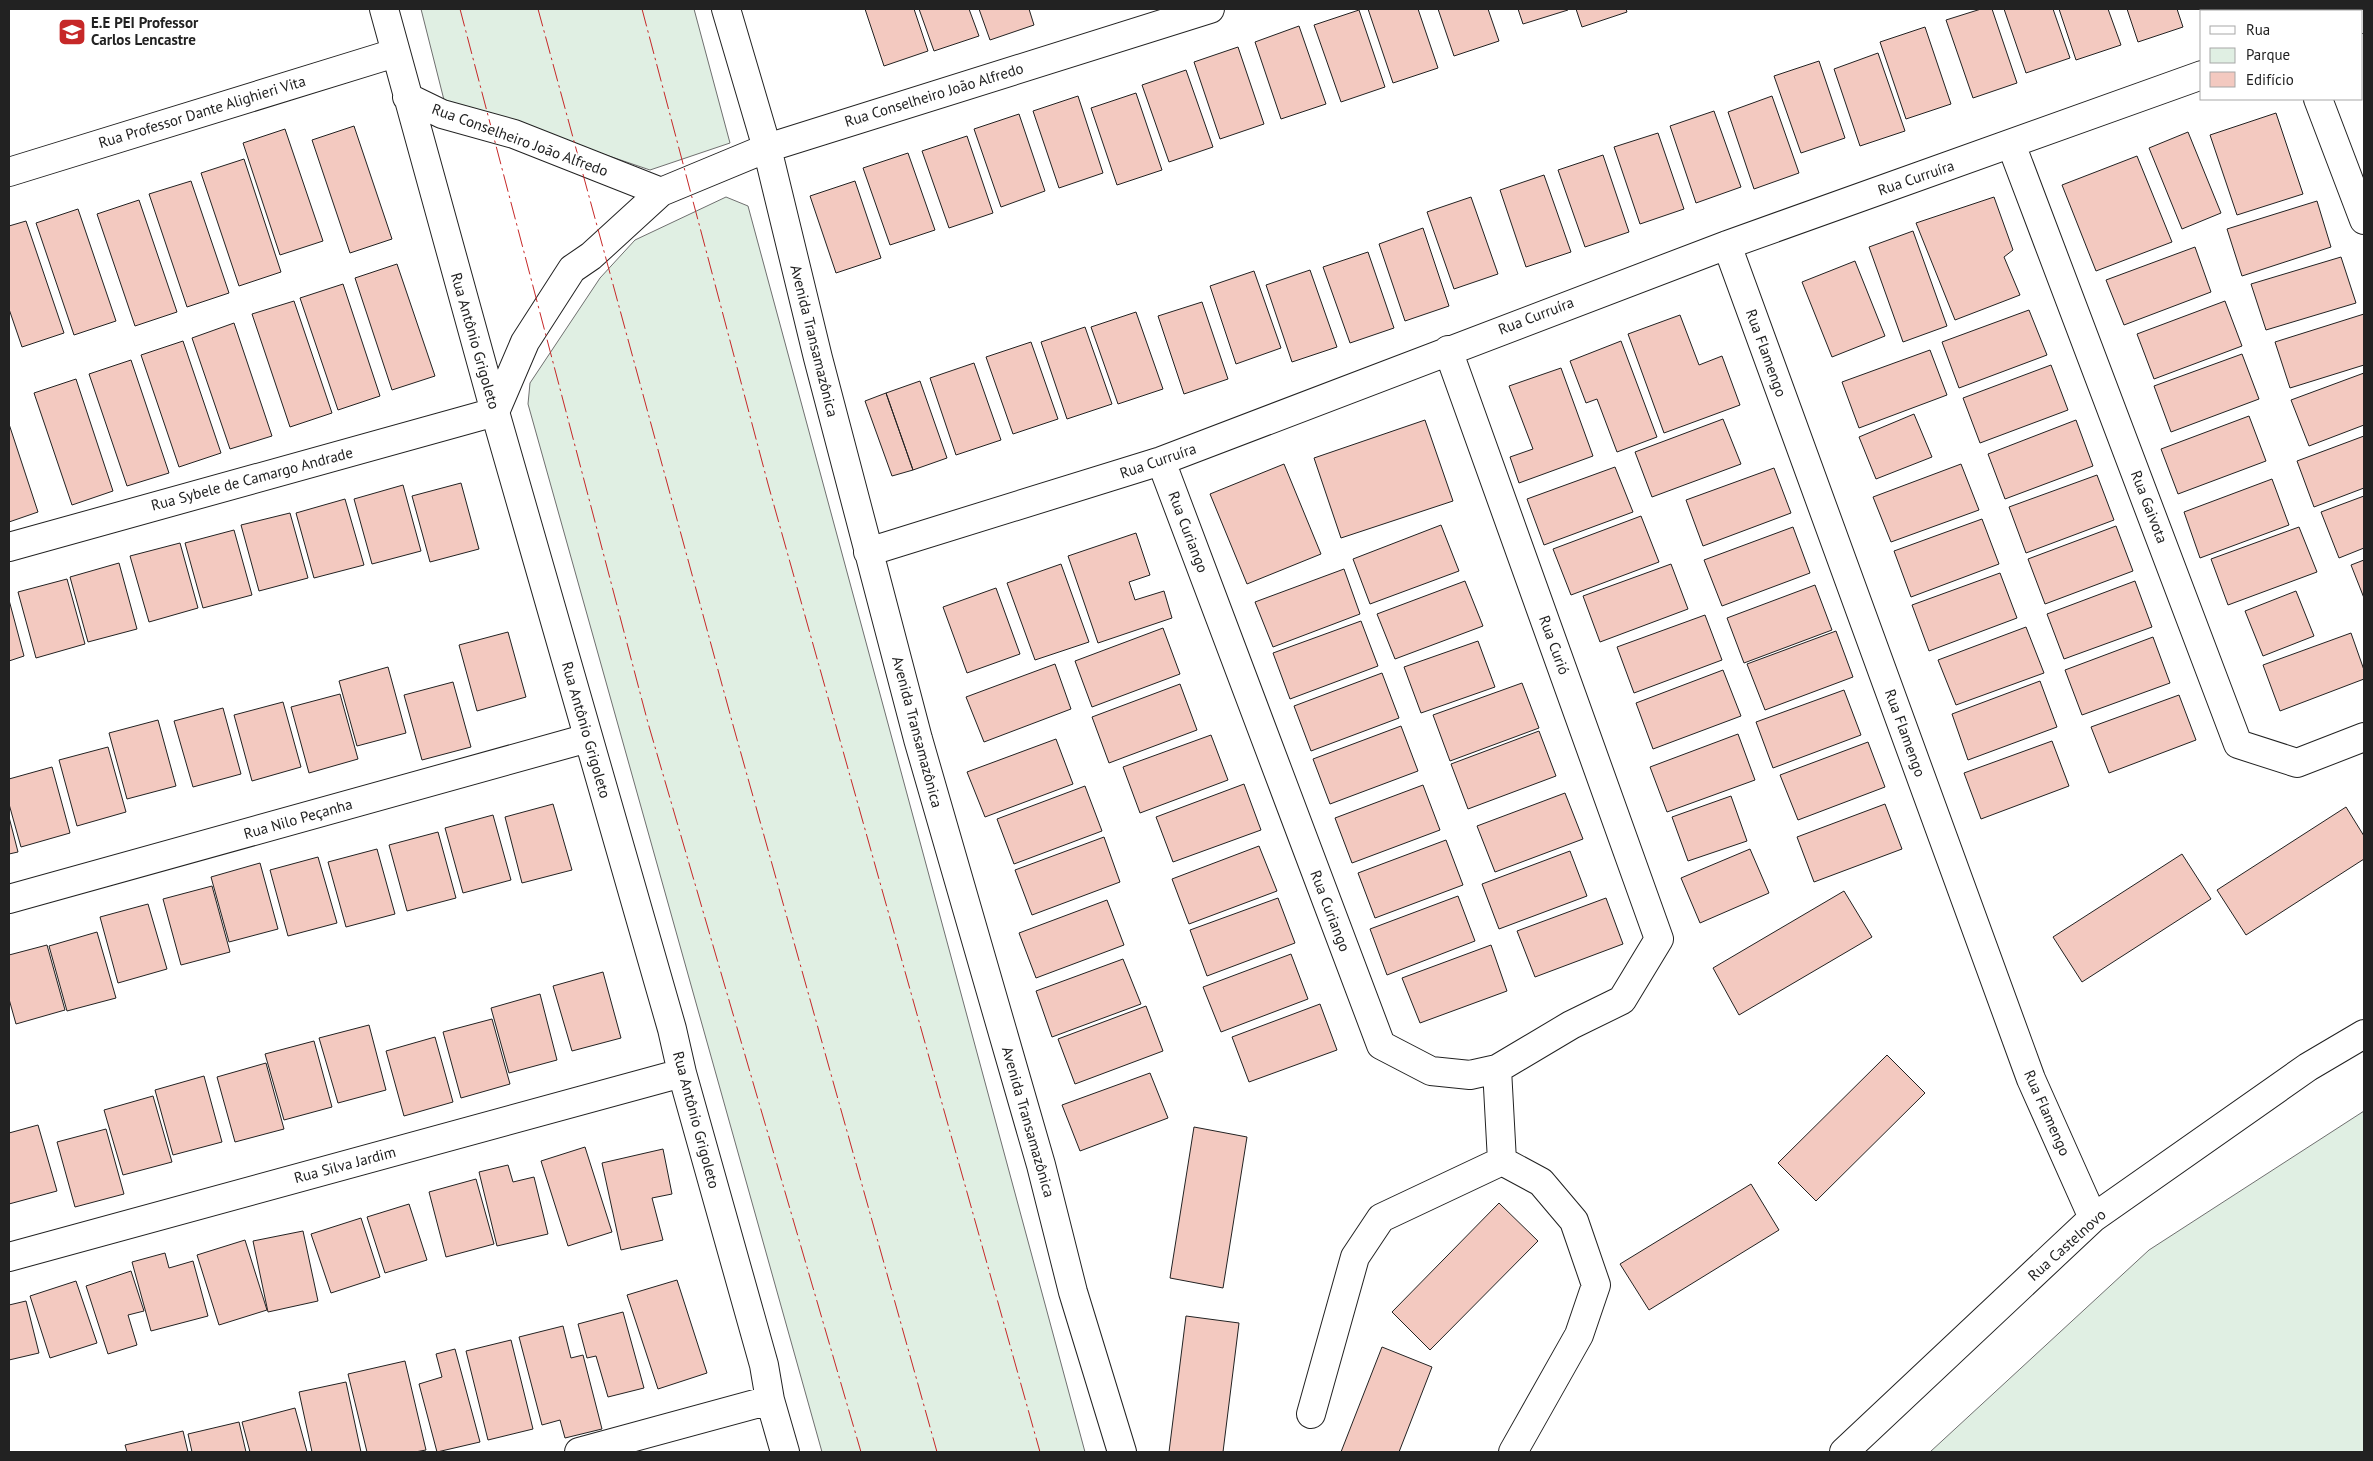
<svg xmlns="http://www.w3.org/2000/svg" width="2373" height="1461" font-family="'PT Sans',sans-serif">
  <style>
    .green { fill: #e0efe3; stroke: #6f6f6f }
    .building { fill: #f3c9c0; stroke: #222 }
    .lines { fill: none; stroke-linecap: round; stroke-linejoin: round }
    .minor-casing { stroke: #222; stroke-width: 30 }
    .minor { stroke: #fff; stroke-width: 28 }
    .power { stroke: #c62828; stroke-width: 1; stroke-dasharray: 18 4 2.5 4; stroke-linecap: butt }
    .labels { text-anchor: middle; stroke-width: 4; stroke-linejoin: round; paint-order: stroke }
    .poi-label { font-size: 15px; font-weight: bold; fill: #222; stroke: #fff; text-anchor: start }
    .street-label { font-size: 15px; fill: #222; stroke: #fff }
  </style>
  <rect width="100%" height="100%" fill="#fff"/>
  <path class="green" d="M 421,9 L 694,9 L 730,143 L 650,170 L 444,100 Z
    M 726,197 L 748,206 L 1085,1452 L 822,1452 L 528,404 L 530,383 L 600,278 L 635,240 Z
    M 2364,1111 L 2364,1452 L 1930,1452 L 2149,1250 Z"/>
  <path class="building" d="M 865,9 L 914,9 L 928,51 L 884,66 Z
    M 919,9 L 969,9 L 979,36 L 934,51 Z
    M 979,9 L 1029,9 L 1034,25 L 990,40 Z
    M 1368,9 L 1418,9 L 1438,68 L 1393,83 Z
    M 1438,9 L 1488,9 L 1499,41 L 1454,56 Z
    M 1518,9 L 1568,9 L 1568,10 L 1523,24 Z
    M 1576,9 L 1626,9 L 1627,12 L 1582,27 Z
    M 1981,9 L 1992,9 L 2017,83 L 1973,98 L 1946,20 Z
    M 2004,9 L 2053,9 L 2070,58 L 2026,73 Z
    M 2059,9 L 2108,9 L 2121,45 L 2076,60 Z
    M 2127,9 L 2177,9 L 2183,27 L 2138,42 Z
    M 2218,9 L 2249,9 L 2241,11 L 2219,11 Z
    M 1359,10 L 1385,87 L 1341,102 L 1314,25 Z
    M 1299,26 L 1326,104 L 1281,119 L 1255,42 Z
    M 1925,27 L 1951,104 L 1906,119 L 1880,42 Z
    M 1238,47 L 1264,124 L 1220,139 L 1194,62 Z
    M 1878,53 L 1905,131 L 1860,146 L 1834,69 Z
    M 1819,61 L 1845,138 L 1801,153 L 1774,76 Z
    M 1186,70 L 1213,147 L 1169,162 L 1142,85 Z
    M 1136,93 L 1162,170 L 1117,185 L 1091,108 Z
    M 1078,96 L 1103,173 L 1059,188 L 1033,111 Z
    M 1772,96 L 1799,173 L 1754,189 L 1728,112 Z
    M 1714,111 L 1741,187 L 1696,203 L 1670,126 Z
    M 2276,113 L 2303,194 L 2237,215 L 2210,135 Z
    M 1019,114 L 1045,191 L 1001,207 L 974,129 Z
    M 354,126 L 392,239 L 350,253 L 312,140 Z
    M 285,129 L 323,241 L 280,255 L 243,143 Z
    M 2188,132 L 2221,213 L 2182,229 L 2149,148 Z
    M 1658,133 L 1684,209 L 1640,224 L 1614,147 Z
    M 967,136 L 993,213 L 949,228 L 922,151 Z
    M 908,153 L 935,230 L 890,245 L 863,168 Z
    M 1603,155 L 1629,232 L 1585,247 L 1558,170 Z
    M 2137,156 L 2172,242 L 2096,271 L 2062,185 Z
    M 244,159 L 281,272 L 239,286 L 201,173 Z
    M 1544,175 L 1571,252 L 1526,267 L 1500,190 Z
    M 191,181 L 229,293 L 187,307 L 149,194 Z
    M 855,181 L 881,258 L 836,273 L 810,196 Z
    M 1471,197 L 1498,274 L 1454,289 L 1427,212 Z
    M 1994,197 L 2013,250 L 2004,257 L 2020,295 L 1955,320 L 1916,223 Z
    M 139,200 L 177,312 L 135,326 L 97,214 Z
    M 2317,201 L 2331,247 L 2242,276 L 2227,229 Z
    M 78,209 L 116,321 L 74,335 L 36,223 Z
    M 26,221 L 64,333 L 22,347 L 9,309 L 9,226 Z
    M 1423,228 L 1449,306 L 1405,321 L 1379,244 Z
    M 1913,231 L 1947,326 L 1903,342 L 1869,247 Z
    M 2195,247 L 2211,292 L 2124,325 L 2106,280 Z
    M 1368,252 L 1394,328 L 1350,343 L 1323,267 Z
    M 2341,257 L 2356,303 L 2266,330 L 2251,284 Z
    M 1855,261 L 1885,336 L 1832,357 L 1802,282 Z
    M 397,264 L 435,376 L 392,390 L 355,278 Z
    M 1310,270 L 1337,347 L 1292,362 L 1266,285 Z
    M 1254,271 L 1281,348 L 1236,364 L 1210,286 Z
    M 343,284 L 380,396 L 338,410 L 300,298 Z
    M 294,301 L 332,413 L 290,427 L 252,314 Z
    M 2225,301 L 2242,346 L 2154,379 L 2137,334 Z
    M 1202,302 L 1228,379 L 1184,394 L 1158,316 Z
    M 2029,310 L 2047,355 L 1959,388 L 1942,342 Z
    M 1136,312 L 1163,389 L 1118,404 L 1091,327 Z
    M 2364,314 L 2364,365 L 2290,388 L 2275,342 Z
    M 1680,315 L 1699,365 L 1722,356 L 1740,405 L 1664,433 L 1628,334 Z
    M 234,323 L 272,436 L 230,449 L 192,338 Z
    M 1085,327 L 1112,404 L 1067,419 L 1041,342 Z
    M 183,341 L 221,453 L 179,467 L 141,355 Z
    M 1621,341 L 1657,437 L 1617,452 L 1597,399 L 1586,403 L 1570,361 Z
    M 1031,342 L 1058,419 L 1013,434 L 986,357 Z
    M 1930,350 L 1947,395 L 1859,428 L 1842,382 Z
    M 2242,354 L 2259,399 L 2171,432 L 2154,386 Z
    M 131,360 L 169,473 L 127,486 L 89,374 Z
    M 974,363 L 1001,440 L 956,455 L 930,378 Z
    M 2051,365 L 2068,410 L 1980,443 L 1963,398 Z
    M 1561,368 L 1593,456 L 1519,483 L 1510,457 L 1533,449 L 1509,386 Z
    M 2364,373 L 2364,425 L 2309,446 L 2291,400 Z
    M 76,379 L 113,491 L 72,505 L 34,393 Z
    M 920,381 L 947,458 L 913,470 L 886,393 Z
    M 886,393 L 913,470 L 892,476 L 865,401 Z
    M 1914,414 L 1932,457 L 1876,479 L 1859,437 Z
    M 2249,416 L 2266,461 L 2178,494 L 2161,449 Z
    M 1723,419 L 1741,464 L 1652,497 L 1635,452 Z
    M 1425,420 L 1453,501 L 1341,538 L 1314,458 Z
    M 2076,420 L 2093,466 L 2005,499 L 1988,454 Z
    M 9,424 L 38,512 L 9,522 Z
    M 2364,436 L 2364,488 L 2314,507 L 2297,461 Z
    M 1284,464 L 1321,554 L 1247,584 L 1210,494 Z
    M 1961,464 L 1979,510 L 1891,542 L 1873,497 Z
    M 1615,467 L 1633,512 L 1544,545 L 1527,499 Z
    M 1774,468 L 1791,513 L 1703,546 L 1686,500 Z
    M 2097,475 L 2114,520 L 2026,553 L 2009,507 Z
    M 2272,479 L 2289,525 L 2200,558 L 2184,512 Z
    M 461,483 L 479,549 L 430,562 L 412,496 Z
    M 403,485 L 421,551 L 372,564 L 354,499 Z
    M 2364,496 L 2364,548 L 2339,558 L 2321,512 Z
    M 345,499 L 364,565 L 314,578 L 296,513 Z
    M 290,513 L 308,578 L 259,591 L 241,525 Z
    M 1641,516 L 1659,562 L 1571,595 L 1553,549 Z
    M 1982,519 L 1999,564 L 1911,597 L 1894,551 Z
    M 1441,525 L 1459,571 L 1370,604 L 1353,559 Z
    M 2116,526 L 2133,571 L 2045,604 L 2028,559 Z
    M 1793,527 L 1810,573 L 1722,606 L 1704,560 Z
    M 2299,527 L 2317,572 L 2228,605 L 2211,559 Z
    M 234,530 L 252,595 L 203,608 L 185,543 Z
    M 1136,533 L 1150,575 L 1129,582 L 1135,600 L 1164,591 L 1172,618 L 1098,643 L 1068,556 Z
    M 180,543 L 198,608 L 149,622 L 130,556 Z
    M 2364,560 L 2364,598 L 2351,565 Z
    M 119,563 L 137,629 L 88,642 L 70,577 Z
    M 1061,564 L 1089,642 L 1035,660 L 1007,583 Z
    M 1671,564 L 1688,609 L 1600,642 L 1583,596 Z
    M 1344,569 L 1360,614 L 1273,647 L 1255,602 Z
    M 2000,573 L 2017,618 L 1929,651 L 1912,605 Z
    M 67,579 L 85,644 L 36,658 L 18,592 Z
    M 1465,581 L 1483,626 L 1395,659 L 1377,614 Z
    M 2135,581 L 2152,627 L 2064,659 L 2047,614 Z
    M 1815,585 L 1832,630 L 1744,663 L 1727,618 Z
    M 996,588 L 1020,654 L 967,673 L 943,607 Z
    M 2296,591 L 2314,636 L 2263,656 L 2245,611 Z
    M 9,600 L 24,656 L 9,661 Z
    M 1705,615 L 1722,660 L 1634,693 L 1617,647 Z
    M 1361,621 L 1378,666 L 1290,699 L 1273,653 Z
    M 2026,627 L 2044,673 L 1956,705 L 1938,660 Z
    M 1163,628 L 1180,674 L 1092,707 L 1075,661 Z
    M 1836,631 L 1853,677 L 1765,710 L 1747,664 Z
    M 508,632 L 526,697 L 477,711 L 459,645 Z
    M 2351,633 L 2364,670 L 2364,679 L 2280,711 L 2263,665 Z
    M 2153,637 L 2170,683 L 2082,715 L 2065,670 Z
    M 1478,641 L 1495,687 L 1421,713 L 1404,667 Z
    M 1055,664 L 1071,709 L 984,742 L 966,697 Z
    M 388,667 L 406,733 L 357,746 L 339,681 Z
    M 1723,670 L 1741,716 L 1653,749 L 1636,703 Z
    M 1382,673 L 1399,718 L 1311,751 L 1294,706 Z
    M 2040,681 L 2057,727 L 1968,760 L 1952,714 Z
    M 453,682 L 471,747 L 422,760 L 404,695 Z
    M 1522,683 L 1539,728 L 1450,761 L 1433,715 Z
    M 1180,684 L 1197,730 L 1109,763 L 1092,717 Z
    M 1844,690 L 1861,735 L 1773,768 L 1756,722 Z
    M 340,694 L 358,759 L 309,773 L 291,707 Z
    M 2179,695 L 2196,740 L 2109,773 L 2091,727 Z
    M 283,702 L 301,767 L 252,781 L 234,715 Z
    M 223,708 L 241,774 L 193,787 L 174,721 Z
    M 158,720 L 176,786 L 127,799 L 109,733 Z
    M 1401,726 L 1418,771 L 1330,804 L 1313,759 Z
    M 1539,731 L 1556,776 L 1468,809 L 1451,764 Z
    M 1738,734 L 1755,780 L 1667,812 L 1650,767 Z
    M 1211,735 L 1228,780 L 1140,813 L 1123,767 Z
    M 1056,739 L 1073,784 L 985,817 L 967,772 Z
    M 2052,741 L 2069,786 L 1981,819 L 1964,773 Z
    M 1868,742 L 1885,787 L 1798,820 L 1780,775 Z
    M 108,747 L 126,812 L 77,826 L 59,760 Z
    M 52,767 L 70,833 L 21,847 L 9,804 L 9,779 Z
    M 1244,784 L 1261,830 L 1173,862 L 1156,817 Z
    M 1423,785 L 1440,830 L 1352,863 L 1335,818 Z
    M 1085,786 L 1102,831 L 1014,864 L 997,819 Z
    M 1565,793 L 1583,839 L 1495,872 L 1477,826 Z
    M 1731,796 L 1747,841 L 1688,861 L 1672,817 Z
    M 553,804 L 572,870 L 522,883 L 505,817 Z
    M 1885,804 L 1902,849 L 1814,882 L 1797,837 Z
    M 2346,807 L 2364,836 L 2364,859 L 2246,935 L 2217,890 Z
    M 493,815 L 511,880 L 463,893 L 445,828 Z
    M 9,817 L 18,852 L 9,854 Z
    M 438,832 L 456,898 L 407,911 L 389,845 Z
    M 1104,837 L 1120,882 L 1032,915 L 1015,870 Z
    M 1446,840 L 1463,885 L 1375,918 L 1358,873 Z
    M 1259,846 L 1277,891 L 1189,924 L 1172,879 Z
    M 377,849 L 395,914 L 346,927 L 328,862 Z
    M 1750,849 L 1769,893 L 1700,923 L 1681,878 Z
    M 1570,851 L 1587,896 L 1499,929 L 1482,884 Z
    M 2182,854 L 2211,899 L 2082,982 L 2053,937 Z
    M 318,857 L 337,923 L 288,936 L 270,870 Z
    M 260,863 L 278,929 L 229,942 L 211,877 Z
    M 212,886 L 230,952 L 181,965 L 163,899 Z
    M 1844,891 L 1872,937 L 1739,1015 L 1713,968 Z
    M 1458,896 L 1475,941 L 1387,975 L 1370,929 Z
    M 1278,898 L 1295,943 L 1207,976 L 1190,930 Z
    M 1606,898 L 1623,944 L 1535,977 L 1517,931 Z
    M 1107,900 L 1124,945 L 1036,978 L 1019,933 Z
    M 148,904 L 167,969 L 118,983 L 100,917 Z
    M 97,932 L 116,998 L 67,1011 L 49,946 Z
    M 47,945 L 65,1010 L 16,1024 L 9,999 L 9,955 Z
    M 1491,945 L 1507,991 L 1420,1023 L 1402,978 Z
    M 1291,954 L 1308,999 L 1221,1032 L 1203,987 Z
    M 1123,959 L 1141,1004 L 1052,1037 L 1036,991 Z
    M 603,972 L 621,1038 L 572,1051 L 553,986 Z
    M 540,994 L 557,1060 L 509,1073 L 491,1008 Z
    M 1320,1004 L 1337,1050 L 1249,1082 L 1232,1037 Z
    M 1146,1006 L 1163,1051 L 1075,1084 L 1058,1039 Z
    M 492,1019 L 510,1084 L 461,1098 L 443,1032 Z
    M 369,1025 L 386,1090 L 338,1103 L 319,1038 Z
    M 435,1037 L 453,1102 L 404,1116 L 386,1051 Z
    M 314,1041 L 332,1107 L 284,1120 L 265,1054 Z
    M 1887,1055 L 1925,1093 L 1816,1201 L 1778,1163 Z
    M 266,1063 L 284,1129 L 235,1142 L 217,1077 Z
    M 1150,1073 L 1168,1118 L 1080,1151 L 1062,1105 Z
    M 204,1076 L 222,1142 L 173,1155 L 155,1090 Z
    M 153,1096 L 172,1162 L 123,1175 L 104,1110 Z
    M 38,1125 L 57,1191 L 9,1204 L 9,1133 Z
    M 1194,1127 L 1247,1137 L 1223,1288 L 1170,1278 Z
    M 106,1129 L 124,1194 L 75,1207 L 57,1142 Z
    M 585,1147 L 612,1232 L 568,1246 L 541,1161 Z
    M 663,1149 L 672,1194 L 652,1198 L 663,1240 L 621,1250 L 602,1163 Z
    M 508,1165 L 513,1182 L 534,1177 L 548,1234 L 497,1246 L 479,1172 Z
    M 476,1179 L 494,1244 L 446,1257 L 429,1192 Z
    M 1751,1184 L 1779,1230 L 1649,1310 L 1620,1264 Z
    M 1499,1203 L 1538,1241 L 1430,1350 L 1392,1312 Z
    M 409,1204 L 427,1260 L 385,1273 L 367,1217 Z
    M 361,1218 L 380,1277 L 331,1293 L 311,1234 Z
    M 303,1231 L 318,1301 L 268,1312 L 253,1241 Z
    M 245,1240 L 267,1310 L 219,1325 L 197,1255 Z
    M 165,1253 L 169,1268 L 193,1261 L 208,1316 L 151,1331 L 132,1262 Z
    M 131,1271 L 144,1311 L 128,1315 L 137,1345 L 108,1354 L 86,1286 Z
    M 677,1280 L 707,1373 L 658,1389 L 627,1295 Z
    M 76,1281 L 97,1343 L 50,1358 L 30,1296 Z
    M 26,1301 L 39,1353 L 9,1360 L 9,1305 Z
    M 623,1312 L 644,1388 L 608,1397 L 596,1356 L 587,1358 L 578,1324 Z
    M 1186,1316 L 1239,1323 L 1223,1452 L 1169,1452 Z
    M 563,1326 L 571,1358 L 583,1355 L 602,1429 L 565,1438 L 560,1420 L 542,1425 L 519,1337 Z
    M 511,1340 L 533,1429 L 488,1440 L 466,1351 Z
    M 1382,1347 L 1432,1367 L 1399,1452 L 1341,1452 Z
    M 455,1349 L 480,1442 L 437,1452 L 419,1384 L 442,1377 L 436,1354 Z
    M 405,1361 L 426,1450 L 415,1452 L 367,1452 L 348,1374 Z
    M 346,1382 L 361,1452 L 312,1452 L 299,1392 Z
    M 295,1408 L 307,1452 L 250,1452 L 242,1422 Z
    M 239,1422 L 246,1452 L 192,1452 L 188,1434 Z
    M 183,1431 L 188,1452 L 127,1452 L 125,1445 Z"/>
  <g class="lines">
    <defs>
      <path id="minor" d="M 384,9 L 495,412 L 672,1029 L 682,1073 L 764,1365 L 770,1400 L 785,1452
        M 726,9 L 767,148 L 818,358 L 918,739 L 1041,1165 L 1073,1292 L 1122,1452
        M 2362,19 L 2364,18
        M 407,97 L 442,114 L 514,134 L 661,192
        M 2318,99 L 2364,220
        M 2011,144 L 2238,744 L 2297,763 L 2364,737
        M 9,172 L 395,53
        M 1727,245 L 2031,1079 L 2093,1218
        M 1161,461 L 1381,1045 L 1431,1071 L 1470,1075 L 1497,1069 L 1571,1025 L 1622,1000 L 1659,939 L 1448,350
        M 9,547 L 495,412 L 525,342 L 572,269 L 591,256 L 661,192 L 767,148 L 1210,9
        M 868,552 L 1161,461 L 1727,245 L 2202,75
        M 9,899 L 588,738
        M 1502,1161 L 1541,1182 L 1574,1221 L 1596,1285 L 1579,1335 L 1513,1452
        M 9,1257 L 682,1073
        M 1311,1414 L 1355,1257 L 1381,1218 L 1502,1161 L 1497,1069
        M 579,1452 L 770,1400
        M 1844,1452 L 2093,1218 L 2308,1067 L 2364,1034"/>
    </defs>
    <use href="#minor" class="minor-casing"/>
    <use href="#minor" class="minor"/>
    <path class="power" d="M 460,9 L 648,723 L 861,1452
      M 538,9 L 733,725 L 937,1452
      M 642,9 L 768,484 L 1040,1452"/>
  </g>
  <defs>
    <symbol id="school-square" viewBox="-11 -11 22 22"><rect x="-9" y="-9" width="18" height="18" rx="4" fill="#c62828" stroke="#fff"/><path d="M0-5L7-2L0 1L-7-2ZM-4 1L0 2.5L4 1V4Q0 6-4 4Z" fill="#fff"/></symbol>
  </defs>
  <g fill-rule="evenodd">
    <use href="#school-square" x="56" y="16" width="32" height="32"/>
  </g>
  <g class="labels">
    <g class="poi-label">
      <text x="91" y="28">E.E PEI Professor<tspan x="91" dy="17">Carlos Lencastre</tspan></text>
    </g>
    <g class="street-label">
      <text transform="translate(934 95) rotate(-17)" y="5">Rua Conselheiro João Alfredo</text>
      <text transform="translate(202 112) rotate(-17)" y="5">Rua Professor Dante Alighieri Vita</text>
      <text transform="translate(520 140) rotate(20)" y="5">Rua Conselheiro João Alfredo</text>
      <text transform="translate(1916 178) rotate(-19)" y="5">Rua Curruíra</text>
      <text transform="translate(1536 316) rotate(-21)" y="5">Rua Curruíra</text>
      <text transform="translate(475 341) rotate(74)" y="5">Rua Antônio Grigoleto</text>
      <text transform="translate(814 341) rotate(76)" y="5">Avenida Transamazônica</text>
      <text transform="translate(1766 353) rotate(70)" y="5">Rua Flamengo</text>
      <text transform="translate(1158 461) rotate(-19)" y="5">Rua Curruíra</text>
      <text transform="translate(252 479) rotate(-15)" y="5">Rua Sybele de Camargo Andrade</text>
      <text transform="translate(2149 507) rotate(69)" y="5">Rua Gaivota</text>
      <text transform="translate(1188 532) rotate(69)" y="5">Rua Curiango</text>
      <text transform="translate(1554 645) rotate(70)" y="5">Rua Curió</text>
      <text transform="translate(586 730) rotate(74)" y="5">Rua Antônio Grigoleto</text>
      <text transform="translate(917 732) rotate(75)" y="5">Avenida Transamazônica</text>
      <text transform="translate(1905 733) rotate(70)" y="5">Rua Flamengo</text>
      <text transform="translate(298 819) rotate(-16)" y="5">Rua Nilo Peçanha</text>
      <text transform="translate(1330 911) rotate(69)" y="5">Rua Curiango</text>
      <text transform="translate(2047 1113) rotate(66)" y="5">Rua Flamengo</text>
      <text transform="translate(696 1120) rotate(75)" y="5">Rua Antônio Grigoleto</text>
      <text transform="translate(1028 1122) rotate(74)" y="5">Avenida Transamazônica</text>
      <text transform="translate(345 1165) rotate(-15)" y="5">Rua Silva Jardim</text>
      <text transform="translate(2067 1245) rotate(-42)" y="5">Rua Castelnovo</text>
    </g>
  </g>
  <rect width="2373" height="1461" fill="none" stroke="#222222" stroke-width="20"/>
  <rect x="2200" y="10" width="162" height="90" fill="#ffffff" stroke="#a7a7a7"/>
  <rect x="2210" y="26" width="25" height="8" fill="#ffffff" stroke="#a7a7a7"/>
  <text x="2246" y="35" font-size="15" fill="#222222">Rua</text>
  <rect x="2210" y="48" width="25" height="15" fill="#e0efe3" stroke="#a7a7a7"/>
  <text x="2246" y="60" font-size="15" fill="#222222">Parque</text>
  <rect x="2210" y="72" width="25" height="15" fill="#f3c9c0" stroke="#a7a7a7"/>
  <text x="2246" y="85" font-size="15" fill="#222222">Edifício</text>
</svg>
